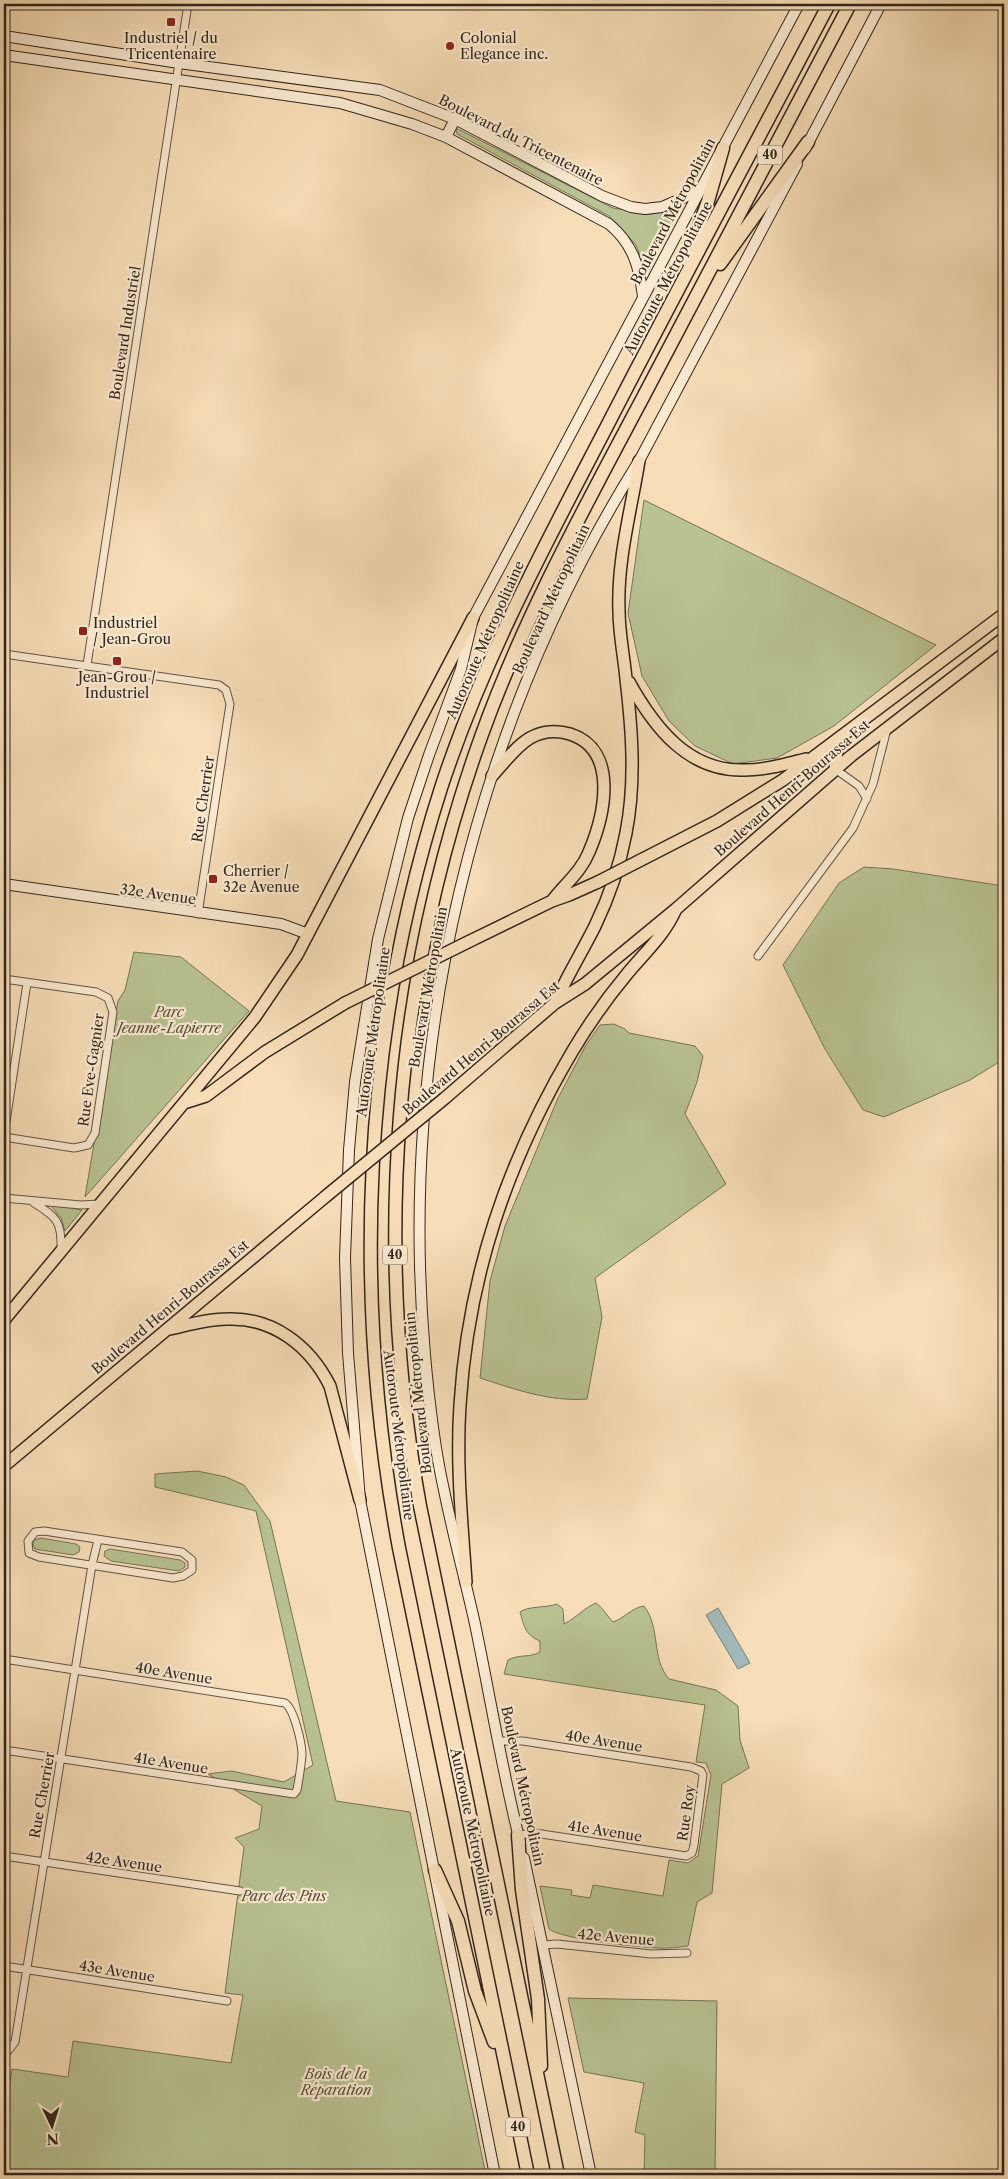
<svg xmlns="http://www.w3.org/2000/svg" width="1008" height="2179" font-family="'Libre Caslon Text',serif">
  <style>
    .green { fill: #b8c292; stroke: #757458 }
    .water { fill: #a2b9ba; stroke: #757e7c }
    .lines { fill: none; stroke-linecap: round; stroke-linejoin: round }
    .street-casing { stroke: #635444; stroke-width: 9 }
    .secondary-casing { stroke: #32261e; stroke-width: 12 }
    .primary-casing { stroke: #32261e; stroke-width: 14 }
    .highway-casing { stroke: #32261e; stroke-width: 15 }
    .street { stroke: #faead1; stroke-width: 7 }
    .secondary { stroke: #faead1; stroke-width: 10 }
    .primary { stroke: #f7deb8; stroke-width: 11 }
    .highway { stroke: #f7deb8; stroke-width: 12 }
    .primary-bridge-casing { stroke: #32261e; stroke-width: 14; stroke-linecap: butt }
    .primary-bridge { stroke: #f7deb8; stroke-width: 11 }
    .poi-dot { fill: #8f2418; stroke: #faead1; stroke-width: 2 }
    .labels { text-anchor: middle; stroke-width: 4.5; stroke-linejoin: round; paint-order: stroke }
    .shield { fill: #faead1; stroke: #6e6154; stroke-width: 1 }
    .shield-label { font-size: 12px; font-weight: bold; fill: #32261e }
    .poi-label { font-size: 14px; fill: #32261e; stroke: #faead1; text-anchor: start }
    .street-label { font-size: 14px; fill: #32261e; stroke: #faead1 }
    .park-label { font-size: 14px; font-style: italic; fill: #544d3b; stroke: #faead1 }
  </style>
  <rect width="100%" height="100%" fill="#f7deb8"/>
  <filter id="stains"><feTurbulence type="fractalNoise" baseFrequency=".004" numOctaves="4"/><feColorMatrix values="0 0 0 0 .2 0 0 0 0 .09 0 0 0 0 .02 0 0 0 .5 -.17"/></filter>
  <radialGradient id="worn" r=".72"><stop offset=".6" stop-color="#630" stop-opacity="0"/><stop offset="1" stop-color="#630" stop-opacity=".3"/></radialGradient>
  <path class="green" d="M 458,129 L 613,208 L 650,214 L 666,211 L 680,205 L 646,272 L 636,245 L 609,216 L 457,134 L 456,130 Z
    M 644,500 L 936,645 L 834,726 L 777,758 L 733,764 L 695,746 L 669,721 L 642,676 L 628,613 Z
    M 864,867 L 893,869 L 1004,886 L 1004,1059 L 970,1080 L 884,1117 L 863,1110 L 825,1049 L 783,965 L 839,883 Z
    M 134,952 L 181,957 L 249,1011 L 85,1197 L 118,1001 L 125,990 Z
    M 614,1024 L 625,1029 L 629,1033 L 695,1046 L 703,1056 L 697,1082 L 685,1114 L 726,1184 L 595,1278 L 602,1317 L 587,1399 C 550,1402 514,1389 480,1378 L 490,1281 L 505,1226 L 558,1098 L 586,1045 L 600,1025 Z
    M 54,1205 L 82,1210 L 65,1231 L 61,1218 L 52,1207 Z
    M 197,1471 L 226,1477 L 244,1485 L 270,1521 L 336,1801 L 410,1812 L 486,2175 L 4,2175 L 4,2102 L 7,2102 L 12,2069 L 68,2077 L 73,2041 L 231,2063 L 243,1995 L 225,1993 L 244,1847 L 235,1838 L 259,1829 L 262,1806 L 208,1774 L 231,1771 L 284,1782 L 313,1765 L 256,1511 L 155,1487 L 155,1474 Z
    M 41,1538 L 76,1544 L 80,1547 L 79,1552 L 73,1555 L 35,1549 L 33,1545 L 34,1540 Z
    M 110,1549 L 180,1560 L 185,1563 L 185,1567 L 179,1571 L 111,1561 L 104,1556 L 105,1551 Z
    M 596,1603 C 604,1609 607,1616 613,1622 C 625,1618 631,1608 644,1606 C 661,1628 651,1659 669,1679 L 716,1690 L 738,1706 L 740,1740 L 749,1768 L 722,1784 L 712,1893 L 697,1902 L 688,1946 C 678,1947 667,1949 657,1948 C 638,1947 561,1939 549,1929 L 540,1886 L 572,1890 L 571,1895 L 590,1898 L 593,1885 L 663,1896 L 669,1860 L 688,1863 L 698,1856 L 711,1775 L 706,1763 L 696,1762 L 705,1705 L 504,1674 L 508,1660 C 519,1654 530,1658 540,1652 L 540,1641 C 525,1635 524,1626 520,1612 C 527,1606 546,1608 557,1604 L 563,1609 L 564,1624 C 576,1618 584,1608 596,1603 Z
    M 568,1998 L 717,2001 L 715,2175 L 644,2175 L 645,2135 L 635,2132 L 644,2083 L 584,2072 Z"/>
  <path class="water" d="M 718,1608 L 750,1663 L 738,1669 L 706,1615 Z"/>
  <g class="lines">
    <defs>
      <path id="street" d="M 4,654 L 219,685 L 226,690 L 230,704 L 198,914
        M 87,665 L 188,4
        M 835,769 L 859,786 L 867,799
        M 758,956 L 853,828 L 873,784 L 887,729
        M 4,979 L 96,992 L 108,998 L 113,1012 L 95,1133 L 88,1145 L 74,1148 L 4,1137
        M 4,1135 L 27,983
        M 4,1198 L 81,1205 L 100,1204
        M 34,1203 C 57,1217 62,1222 61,1250
        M 44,1531 L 182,1552 L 192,1560 L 192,1570 L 183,1576 L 173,1578 L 39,1557 L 29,1553 L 28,1541 L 35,1532 Z
        M 4,1659 L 285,1703 C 294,1709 302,1743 302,1755 C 301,1767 299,1779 297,1790 L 294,1794 L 4,1750
        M 499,1741 L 523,1741 L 691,1767 L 701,1771 L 703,1775 L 694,1845 L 692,1853 L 686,1856 L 535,1833 L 518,1835
        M 4,1856 L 240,1891
        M 543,1945 L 557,1944 L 651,1954 L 687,1953
        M 4,1966 L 227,2001
        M 4,2056 L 15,2042 L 92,1565 L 98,1540"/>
      <path id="secondary" d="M 4,36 L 179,63 L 380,90 L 455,119 L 602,196 L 631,207 L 645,209 L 662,207 L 699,191
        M 4,55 L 340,103 L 412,124 L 446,137 L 609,224 C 633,244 639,266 643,296
        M 446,137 L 455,119
        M 805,149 L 881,4
        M 4,884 L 281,924 L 308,934
        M 520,1842 C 502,1770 490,1696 475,1624 C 465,1579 453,1535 444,1490 C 434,1446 429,1400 425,1355 C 398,1045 473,726 639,461 L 797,164
        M 524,1858 L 591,2175
        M 495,2175 L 360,1500 L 348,1353 L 345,1258 L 349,1150 L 355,1082 L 378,939 L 408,818 L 429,755 L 461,669 L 473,618 L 799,4"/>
      <path id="primary" d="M 629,682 C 654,727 688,772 745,770 C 766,770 786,764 806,759
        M 835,769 L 838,739
        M 492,776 C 504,763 515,747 530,738 C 542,731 557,730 570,734 C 620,750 604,817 589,852 C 581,872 565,884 552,901
        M 639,861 L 717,821 L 783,780 L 1004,614
        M 468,942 L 552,901 L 569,895 L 598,882
        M 555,1003 C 567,976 582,952 595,926 C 609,897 620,865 626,833 C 636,782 632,730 626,679 C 624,656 619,634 619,611 C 617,560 631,511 639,461
        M 445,1098 L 555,1003 L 585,984 L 676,909 L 851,756 L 1004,638
        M 184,1103 L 206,1096 L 265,1052 L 345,1003
        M 4,1320 L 255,1017 L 297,955 L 473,618
        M 170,1329 C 188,1325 207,1319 227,1319 C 273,1317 310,1346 330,1386 L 360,1500
        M 4,1466 L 325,1197
        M 466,1582 C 462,1523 456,1464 460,1405 C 468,1276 507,1162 572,1052 C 588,1025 607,998 627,974 C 646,951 664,936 676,909"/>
      <path id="highway" d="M 687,260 L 708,201 L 723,148
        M 720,264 L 808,142
        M 518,1835 L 522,1890 L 538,1999 L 541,2066
        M 435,1870 L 458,1921 L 475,1991 L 494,2042
        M 528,2175 L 399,1548 C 352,1294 362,1035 441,788 C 483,660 544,547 606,428 C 679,286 755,145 829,4
        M 558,2175 L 420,1506 C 373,1250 393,982 481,737 C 523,620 582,512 640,403 C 710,270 780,137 850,4"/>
    </defs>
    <use href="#street" class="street-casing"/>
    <use href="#secondary" class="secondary-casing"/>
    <use href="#primary" class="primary-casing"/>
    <use href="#highway" class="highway-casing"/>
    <use href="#street" class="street"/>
    <use href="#secondary" class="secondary"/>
    <use href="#primary" class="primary"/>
    <use href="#highway" class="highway"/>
    <defs>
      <path id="primary-bridge" d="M 598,882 L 639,861
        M 345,1003 L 468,942
        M 325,1197 L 445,1098"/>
    </defs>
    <use href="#primary-bridge" class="primary-bridge-casing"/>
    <use href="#primary-bridge" class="primary-bridge"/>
  </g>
  <g class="poi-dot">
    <rect x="166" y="17" width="10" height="10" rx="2.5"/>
    <circle cx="450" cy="46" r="5"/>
    <rect x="78" y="626" width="10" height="10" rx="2.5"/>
    <rect x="112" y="656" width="10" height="10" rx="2.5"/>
    <rect x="208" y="874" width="10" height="10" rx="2.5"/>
  </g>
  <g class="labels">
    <g class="shield">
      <rect x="757.5" y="145.5" width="25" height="19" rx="4"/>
      <rect x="382.5" y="1245.5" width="25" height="19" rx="4"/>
      <rect x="505.5" y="2117.5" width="25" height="19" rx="4"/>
    </g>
    <g class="shield-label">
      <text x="770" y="159">40</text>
      <text x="395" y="1259">40</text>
      <text x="518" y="2131">40</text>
    </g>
    <g class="poi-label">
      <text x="171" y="43" text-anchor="middle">Industriel / du<tspan x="171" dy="16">Tricentenaire</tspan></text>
      <text x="460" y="43">Colonial<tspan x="460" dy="16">Elegance inc.</tspan></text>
      <text x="93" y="628">Industriel<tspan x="93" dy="16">/ Jean-Grou</tspan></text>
      <text x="117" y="682" text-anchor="middle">Jean-Grou /<tspan x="117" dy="16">Industriel</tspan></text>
      <text x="223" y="876">Cherrier /<tspan x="223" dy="16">32e Avenue</tspan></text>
    </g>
    <g class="street-label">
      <text transform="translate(521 140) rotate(27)" y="5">Boulevard du Tricentenaire</text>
      <text transform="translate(673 211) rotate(-62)" y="5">Boulevard Métropolitain</text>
      <text transform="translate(668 278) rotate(-62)" y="5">Autoroute Métropolitaine</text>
      <text transform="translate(125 333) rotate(-81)" y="5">Boulevard Industriel</text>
      <text transform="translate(551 599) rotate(-65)" y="5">Boulevard Métropolitain</text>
      <text transform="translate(485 640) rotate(-66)" y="5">Autoroute Métropolitaine</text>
      <text transform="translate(792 788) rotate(-41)" y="5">Boulevard Henri-Bourassa Est</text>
      <text transform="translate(203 799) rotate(-82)" y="5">Rue Cherrier</text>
      <text transform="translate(158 894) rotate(8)" y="5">32e Avenue</text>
      <text transform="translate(428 987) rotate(-80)" y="5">Boulevard Métropolitain</text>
      <text transform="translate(373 1032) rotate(-82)" y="5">Autoroute Métropolitaine</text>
      <text transform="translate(481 1048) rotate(-40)" y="5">Boulevard Henri-Bourassa Est</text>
      <text transform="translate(91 1070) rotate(-82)" y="5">Rue Eve-Gagnier</text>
      <text transform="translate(170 1307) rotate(-40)" y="5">Boulevard Henri-Bourassa Est</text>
      <text transform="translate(418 1393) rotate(-96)" y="5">Boulevard Métropolitain</text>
      <text transform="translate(399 1435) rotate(83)" y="5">Autoroute Métropolitaine</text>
      <text transform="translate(174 1673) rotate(9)" y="5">40e Avenue</text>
      <text transform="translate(604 1741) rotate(9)" y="5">40e Avenue</text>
      <text transform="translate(171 1763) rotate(9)" y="5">41e Avenue</text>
      <text transform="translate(523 1786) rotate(78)" y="5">Boulevard Métropolitain</text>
      <text transform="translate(42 1795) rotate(-80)" y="5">Rue Cherrier</text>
      <text transform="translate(686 1813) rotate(-82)" y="5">Rue Roy</text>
      <text transform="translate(605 1831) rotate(9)" y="5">41e Avenue</text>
      <text transform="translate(473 1832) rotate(78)" y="5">Autoroute Métropolitaine</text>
      <text transform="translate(124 1862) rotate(8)" y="5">42e Avenue</text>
      <text transform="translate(616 1937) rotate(5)" y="5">42e Avenue</text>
      <text transform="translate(117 1971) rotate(9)" y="5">43e Avenue</text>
    </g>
    <g class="park-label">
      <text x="169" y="1017">Parc<tspan x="169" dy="16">Jeanne-Lapierre</tspan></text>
      <text x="284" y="1901">Parc des Pins</text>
      <text x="336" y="2079">Bois de la<tspan x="336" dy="16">Réparation</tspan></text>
    </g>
  </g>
  <rect width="1008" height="2179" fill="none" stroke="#f7deb8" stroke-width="20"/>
  <rect x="5" y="5" width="998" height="2169" fill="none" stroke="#32261e" stroke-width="2.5"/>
  <rect x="10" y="10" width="988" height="2159" fill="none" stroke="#32261e"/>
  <g transform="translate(52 2126) rotate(176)" stroke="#faead1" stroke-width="4" paint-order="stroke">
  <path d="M0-4L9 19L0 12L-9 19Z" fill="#32261e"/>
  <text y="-8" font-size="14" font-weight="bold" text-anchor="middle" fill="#32261e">N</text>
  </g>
  <rect width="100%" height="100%" filter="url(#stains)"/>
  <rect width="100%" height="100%" fill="url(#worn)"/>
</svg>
